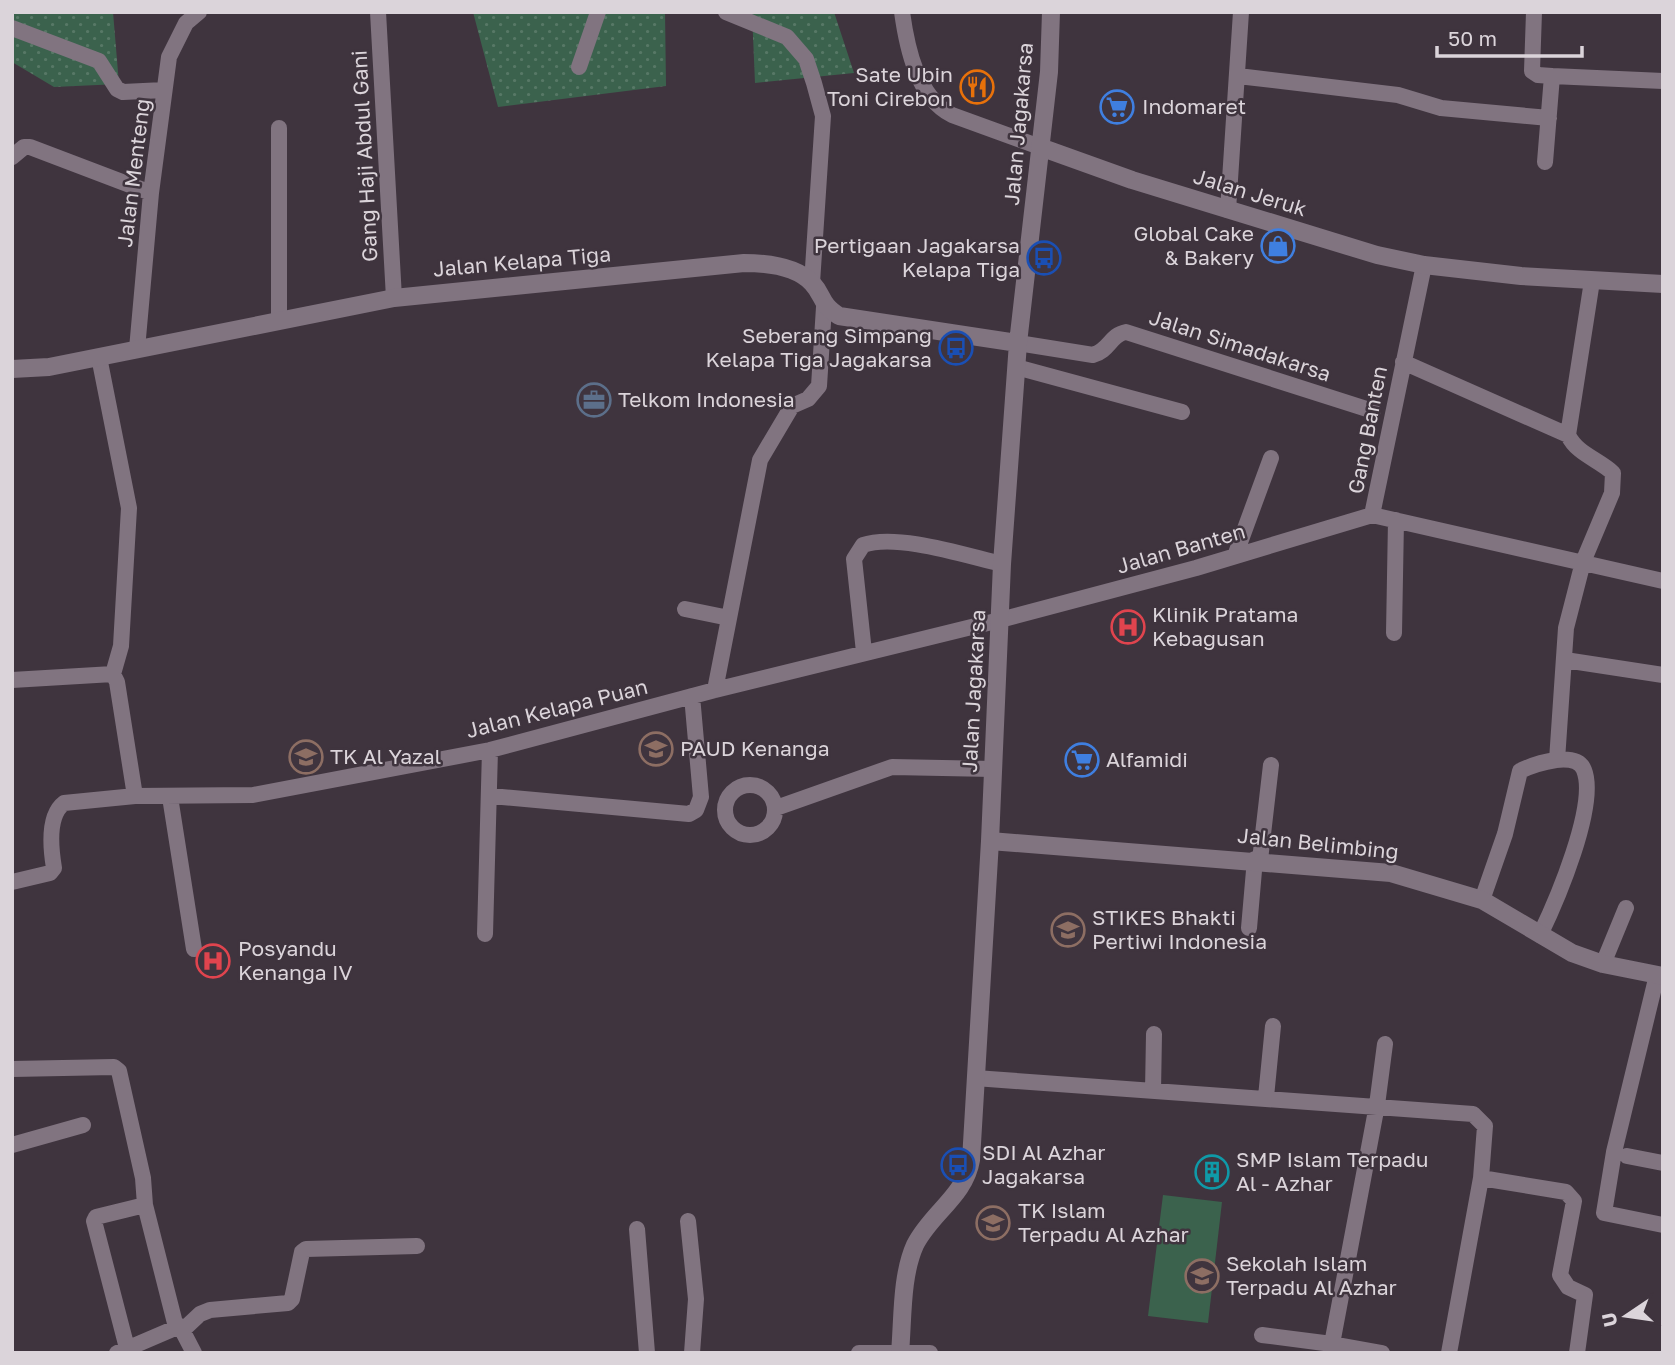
<svg xmlns="http://www.w3.org/2000/svg" width="1675" height="1365" font-family="'Golos Text',sans-serif">
  <style>
    .grass { fill: url(#grass-dots) }
    .pitch { fill: #3b624d }
    .lines { fill: none; stroke-linecap: round; stroke-linejoin: round }
    .street { stroke: #817480; stroke-width: 16 }
    .secondary { stroke: #817480; stroke-width: 18 }
    .labels { text-anchor: middle; stroke-width: 5; stroke-linejoin: round; paint-order: stroke }
    .poi-label { font-size: 21px; fill: #dbd4da; stroke: #3f343e; text-anchor: start }
    .street-label { font-size: 21px; fill: #dbd4da; stroke: #3f343e }
  </style>
  <defs>
    <pattern id="grass-dots" width="8" height="8" patternUnits="userSpaceOnUse" patternTransform="scale(1.75)"><rect width="8" height="8" fill="#3b624d"/><path d="M2 2h.1M6 6h.1" fill="none" stroke="#577866" stroke-width="1.8" stroke-linecap="round"/></pattern>
  </defs>
  <rect width="100%" height="100%" fill="#3f343e"/>
  <path class="grass" d="M 12,12 L 113,12 L 119,84 L 54,87 L 12,62 Z
    M 473,12 L 665,12 L 666,86 L 498,107 Z
    M 752,12 L 834,12 L 854,73 L 755,83 Z"/>
  <path class="pitch" d="M 1163,1195 L 1222,1202 L 1208,1323 L 1148,1316 Z"/>
  <g class="lines">
    <path class="street" d="M 378,12 L 394,298
      M 726,12 L 787,37 L 806,59 L 814,83 L 823,116 L 812,283
      M 902,12 C 907,48 917,97 952,115 L 1040,147
      M 1534,12 L 1532,71 L 1538,75 L 1552,76 L 1545,162
      M 12,28 L 99,61 L 117,89 L 123,92 L 164,90
      M 579,67 L 598,12
      M 1238,76 L 1398,95 L 1441,108 L 1549,118
      M 1552,76 L 1663,81
      M 12,157 L 24,147 L 30,147 L 151,193
      M 1228,210 L 1241,12
      M 279,321 L 279,128
      M 1018,343 L 1093,355 C 1109,351 1110,335 1126,332 L 1373,411
      M 137,349 L 151,193 L 169,57 L 186,23 L 199,12
      M 99,357 L 129,508 L 121,646 L 113,674
      M 1403,362 L 1568,435
      M 1016,367 L 1182,412
      M 1372,515 L 1424,265
      M 1235,556 L 1271,458
      M 685,609 L 729,618
      M 1394,633 L 1396,520
      M 864,652 L 854,559 L 863,545 C 897,533 967,556 1002,564
      M 1565,660 L 1663,675
      M 12,680 L 113,674 L 117,682 L 135,796
      M 715,690 L 760,460 L 792,406 L 808,399 L 819,386 L 824,307
      M 1557,760 L 1566,628 L 1583,562 L 1612,493 L 1613,473 C 1598,459 1577,454 1568,435 L 1592,281
      M725 810a25 25 0 1 1 50 0a25 25 0 1 1-50 0Z
      M 491,796 L 689,814 L 696,810 L 701,797 L 692,696
      M 170,797 L 194,949
      M 776,808 L 892,767 L 993,769
      M 1260,860 L 1271,765
      M 12,882 L 50,873 L 54,868 C 51,850 47,816 64,803 L 135,796 L 253,795 L 490,750 L 715,690 L 1000,620 L 1196,568 L 1372,515 L 1663,581
      M 1482,900 L 1505,834 L 1520,771 C 1532,765 1543,762 1556,760 C 1566,759 1580,759 1584,770 C 1598,805 1556,902 1540,935
      M 1249,928 L 1255,859
      M 485,934 L 490,750
      M 1603,964 L 1626,908
      M 1657,975 L 1614,1152 L 1604,1213 L 1663,1225
      M 12,1069 L 114,1067 L 119,1071 L 143,1178 L 145,1205 L 176,1327
      M 975,1078 L 1473,1114 L 1485,1126 L 1481,1178 L 1449,1353
      M 1153,1091 L 1154,1034
      M 1266,1097 L 1273,1026
      M 12,1145 L 83,1125
      M 1627,1156 L 1663,1163
      M 1481,1178 L 1566,1192 L 1574,1201 L 1560,1275 L 1568,1287 L 1585,1295 L 1577,1353
      M 688,1221 L 696,1299 L 692,1353
      M 637,1229 L 647,1353
      M 183,1330 L 200,1314 L 210,1310 L 288,1303 L 292,1299 L 302,1252 L 306,1249 L 417,1246
      M 1262,1335 L 1332,1344 L 1377,1105 L 1385,1044
      M 127,1348 L 94,1221 L 96,1217 L 145,1205
      M 117,1353 L 180,1326 L 194,1353
      M 859,1353 L 930,1353
      M 1332,1353 L 1332,1344 L 1382,1353"/>
    <path class="secondary" d="M 1040,147 L 1132,180 L 1377,255 L 1424,265 L 1521,276 L 1663,284
      M 12,369 L 49,367 L 394,298 L 744,263 C 765,263 796,266 812,283 C 825,297 819,303 839,316 L 1018,343
      M 990,841 L 1391,873 L 1482,900 L 1572,953 L 1603,964 L 1663,976
      M 900,1353 C 903,1319 901,1276 915,1245 C 931,1213 965,1196 971,1160 L 990,841 L 1002,564 L 1018,343 L 1049,72 L 1051,12"/>
  </g>
  <defs>
    <symbol id="restaurant-ring" viewBox="-11 -11 22 22"><circle r="9.5" fill="#3f343e" stroke="#e8710a" stroke-width="1.5"/><path d="M-5-6h1v4h1v-4h1v4h1v-4h1v5L-1.5 .5V6h-2V.5L-5-1ZM5-6V6H3V1.5H1.5Q1.5-4 5-6Z" fill="#e8710a"/></symbol>
    <symbol id="supermarket-ring" viewBox="-11 -11 22 22"><circle r="9.5" fill="#3f343e" stroke="#3f7fe0" stroke-width="1.5"/><path d="M-6-5.5h2.5l.6 2H6L4.5 2H-2.5L-4.4-4H-6ZM-1.5 3.2a1.3 1.3 0 1 0 .1 0ZM3 3.2a1.3 1.3 0 1 0 .1 0Z" fill="#3f7fe0"/></symbol>
    <symbol id="shop-ring" viewBox="-11 -11 22 22"><circle r="9.5" fill="#3f343e" stroke="#3f7fe0" stroke-width="1.5"/><path d="M-5-2.5h2.3a2.7 3.5 0 0 1 5.4 0H5L5.5 6h-11ZM-1.5-2.5h3a1.5 2.3 0 0 0-3 0Z" fill="#3f7fe0"/></symbol>
    <symbol id="bus-ring" viewBox="-11 -11 22 22"><circle r="9.5" fill="#3f343e" stroke="#1a4fb4" stroke-width="1.5"/><path d="M-5-6H5V4H4V6H2V4H-2V6H-4V4H-5ZM-3.5-4V0h7V-4ZM-3.5 1.2v1.5H-2V1.2ZM2 1.2v1.5H3.5V1.2Z" fill="#1a4fb4"/></symbol>
    <symbol id="office-ring" viewBox="-11 -11 22 22"><circle r="9.5" fill="#3f343e" stroke="#5c6f8a" stroke-width="1.5"/><path d="M-6-3h4V-5.5h4V-3h4V5H-6ZM-1-4.5V-3h2v-1.5ZM-6 0V1H6V0Z" fill="#5c6f8a"/></symbol>
    <symbol id="hospital-ring" viewBox="-11 -11 22 22"><circle r="9.5" fill="#3f343e" stroke="#e0444e" stroke-width="1.5"/><path d="M-5-5h3v3.5h4V-5h3V5h-3V1.5h-4V5h-3Z" fill="#e0444e"/></symbol>
    <symbol id="school-ring" viewBox="-11 -11 22 22"><circle r="9.5" fill="#3f343e" stroke="#8d6e63" stroke-width="1.5"/><path d="M0-5L7-2L0 1L-7-2ZM-4 1L0 2.5L4 1V4Q0 6-4 4Z" fill="#8d6e63"/></symbol>
    <symbol id="university-ring" viewBox="-11 -11 22 22"><circle r="9.5" fill="#3f343e" stroke="#8d6e63" stroke-width="1.5"/><path d="M0-5L7-2L0 1L-7-2ZM-4 1L0 2.5L4 1V4Q0 6-4 4Z" fill="#8d6e63"/></symbol>
    <symbol id="building-ring" viewBox="-11 -11 22 22"><circle r="9.5" fill="#3f343e" stroke="#0f9aa8" stroke-width="1.5"/><path d="M-4-6H4V6H1V3H-1V6H-4ZM-2.5-4.3h1.7v1.8h-1.7ZM.8-4.3h1.7v1.8H.8ZM-2.5-1h1.7V.8h-1.7ZM.8-1h1.7V.8H.8Z" fill="#0f9aa8"/></symbol>
  </defs>
  <g fill-rule="evenodd">
    <use href="#restaurant-ring" x="958" y="68" width="38" height="38"/>
    <use href="#supermarket-ring" x="1098" y="88" width="38" height="38"/>
    <use href="#shop-ring" x="1259" y="227" width="38" height="38"/>
    <use href="#bus-ring" x="1025" y="239" width="38" height="38"/>
    <use href="#bus-ring" x="937" y="329" width="38" height="38"/>
    <use href="#office-ring" x="575" y="381" width="38" height="38"/>
    <use href="#hospital-ring" x="1109" y="608" width="38" height="38"/>
    <use href="#school-ring" x="637" y="730" width="38" height="38"/>
    <use href="#school-ring" x="287" y="738" width="38" height="38"/>
    <use href="#supermarket-ring" x="1063" y="741" width="38" height="38"/>
    <use href="#university-ring" x="1049" y="911" width="38" height="38"/>
    <use href="#hospital-ring" x="194" y="942" width="38" height="38"/>
    <use href="#bus-ring" x="939" y="1146" width="38" height="38"/>
    <use href="#building-ring" x="1193" y="1153" width="38" height="38"/>
    <use href="#school-ring" x="974" y="1204" width="38" height="38"/>
    <use href="#school-ring" x="1183" y="1257" width="38" height="38"/>
  </g>
  <g class="labels">
    <g class="poi-label">
      <text x="953" y="82" text-anchor="end">Sate Ubin<tspan x="953" dy="24">Toni Cirebon</tspan></text>
      <text x="1142" y="114">Indomaret</text>
      <text x="1254" y="241" text-anchor="end">Global Cake<tspan x="1254" dy="24">&amp; Bakery</tspan></text>
      <text x="1020" y="253" text-anchor="end">Pertigaan Jagakarsa<tspan x="1020" dy="24">Kelapa Tiga</tspan></text>
      <text x="932" y="343" text-anchor="end">Seberang Simpang<tspan x="932" dy="24">Kelapa Tiga Jagakarsa</tspan></text>
      <text x="618" y="407">Telkom Indonesia</text>
      <text x="1152" y="622">Klinik Pratama<tspan x="1152" dy="24">Kebagusan</tspan></text>
      <text x="680" y="756">PAUD Kenanga</text>
      <text x="330" y="764">TK Al Yazal</text>
      <text x="1106" y="767">Alfamidi</text>
      <text x="1092" y="925">STIKES Bhakti<tspan x="1092" dy="24">Pertiwi Indonesia</tspan></text>
      <text x="238" y="956">Posyandu<tspan x="238" dy="24">Kenanga IV</tspan></text>
      <text x="982" y="1160">SDI Al Azhar<tspan x="982" dy="24">Jagakarsa</tspan></text>
      <text x="1236" y="1167">SMP Islam Terpadu<tspan x="1236" dy="24">Al - Azhar</tspan></text>
      <text x="1018" y="1218">TK Islam<tspan x="1018" dy="24">Terpadu Al Azhar</tspan></text>
      <text x="1226" y="1271">Sekolah Islam<tspan x="1226" dy="24">Terpadu Al Azhar</tspan></text>
    </g>
    <g class="street-label">
      <text transform="translate(1019 124) rotate(-85)" y="7">Jalan Jagakarsa</text>
      <text transform="translate(365 156) rotate(-93)" y="7">Gang Haji Abdul Gani</text>
      <text transform="translate(134 173) rotate(-83)" y="7">Jalan Menteng</text>
      <text transform="translate(1250 193) rotate(17)" y="7">Jalan Jeruk</text>
      <text transform="translate(522 262) rotate(-5)" y="7">Jalan Kelapa Tiga</text>
      <text transform="translate(1240 346) rotate(18)" y="7">Jalan Simadakarsa</text>
      <text transform="translate(1368 430) rotate(-79)" y="7">Gang Banten</text>
      <text transform="translate(1181 549) rotate(-16)" y="7">Jalan Banten</text>
      <text transform="translate(974 691) rotate(-87)" y="7">Jalan Jagakarsa</text>
      <text transform="translate(557 709) rotate(-14)" y="7">Jalan Kelapa Puan</text>
      <text transform="translate(1318 844) rotate(6)" y="7">Jalan Belimbing</text>
    </g>
  </g>
  <rect width="1675" height="1365" fill="none" stroke="#dbd4da" stroke-width="28"/>
  <g transform="translate(1626 1316) rotate(257)" stroke="#3f343e" stroke-width="5" paint-order="stroke">
  <path d="M0-5L12 26L0 18L-12 26Z" fill="#dbd4da"/>
  <text y="-10" font-size="19" font-weight="bold" text-anchor="middle" fill="#dbd4da">U</text>
  </g>
  <path d="M1437 46v10h145v-10" fill="none" stroke="#dbd4da" stroke-width="3.5"/>
  <text x="1448" y="46" font-size="21" fill="#dbd4da" stroke="#3f343e" stroke-width="5" paint-order="stroke">50 m</text>
</svg>
